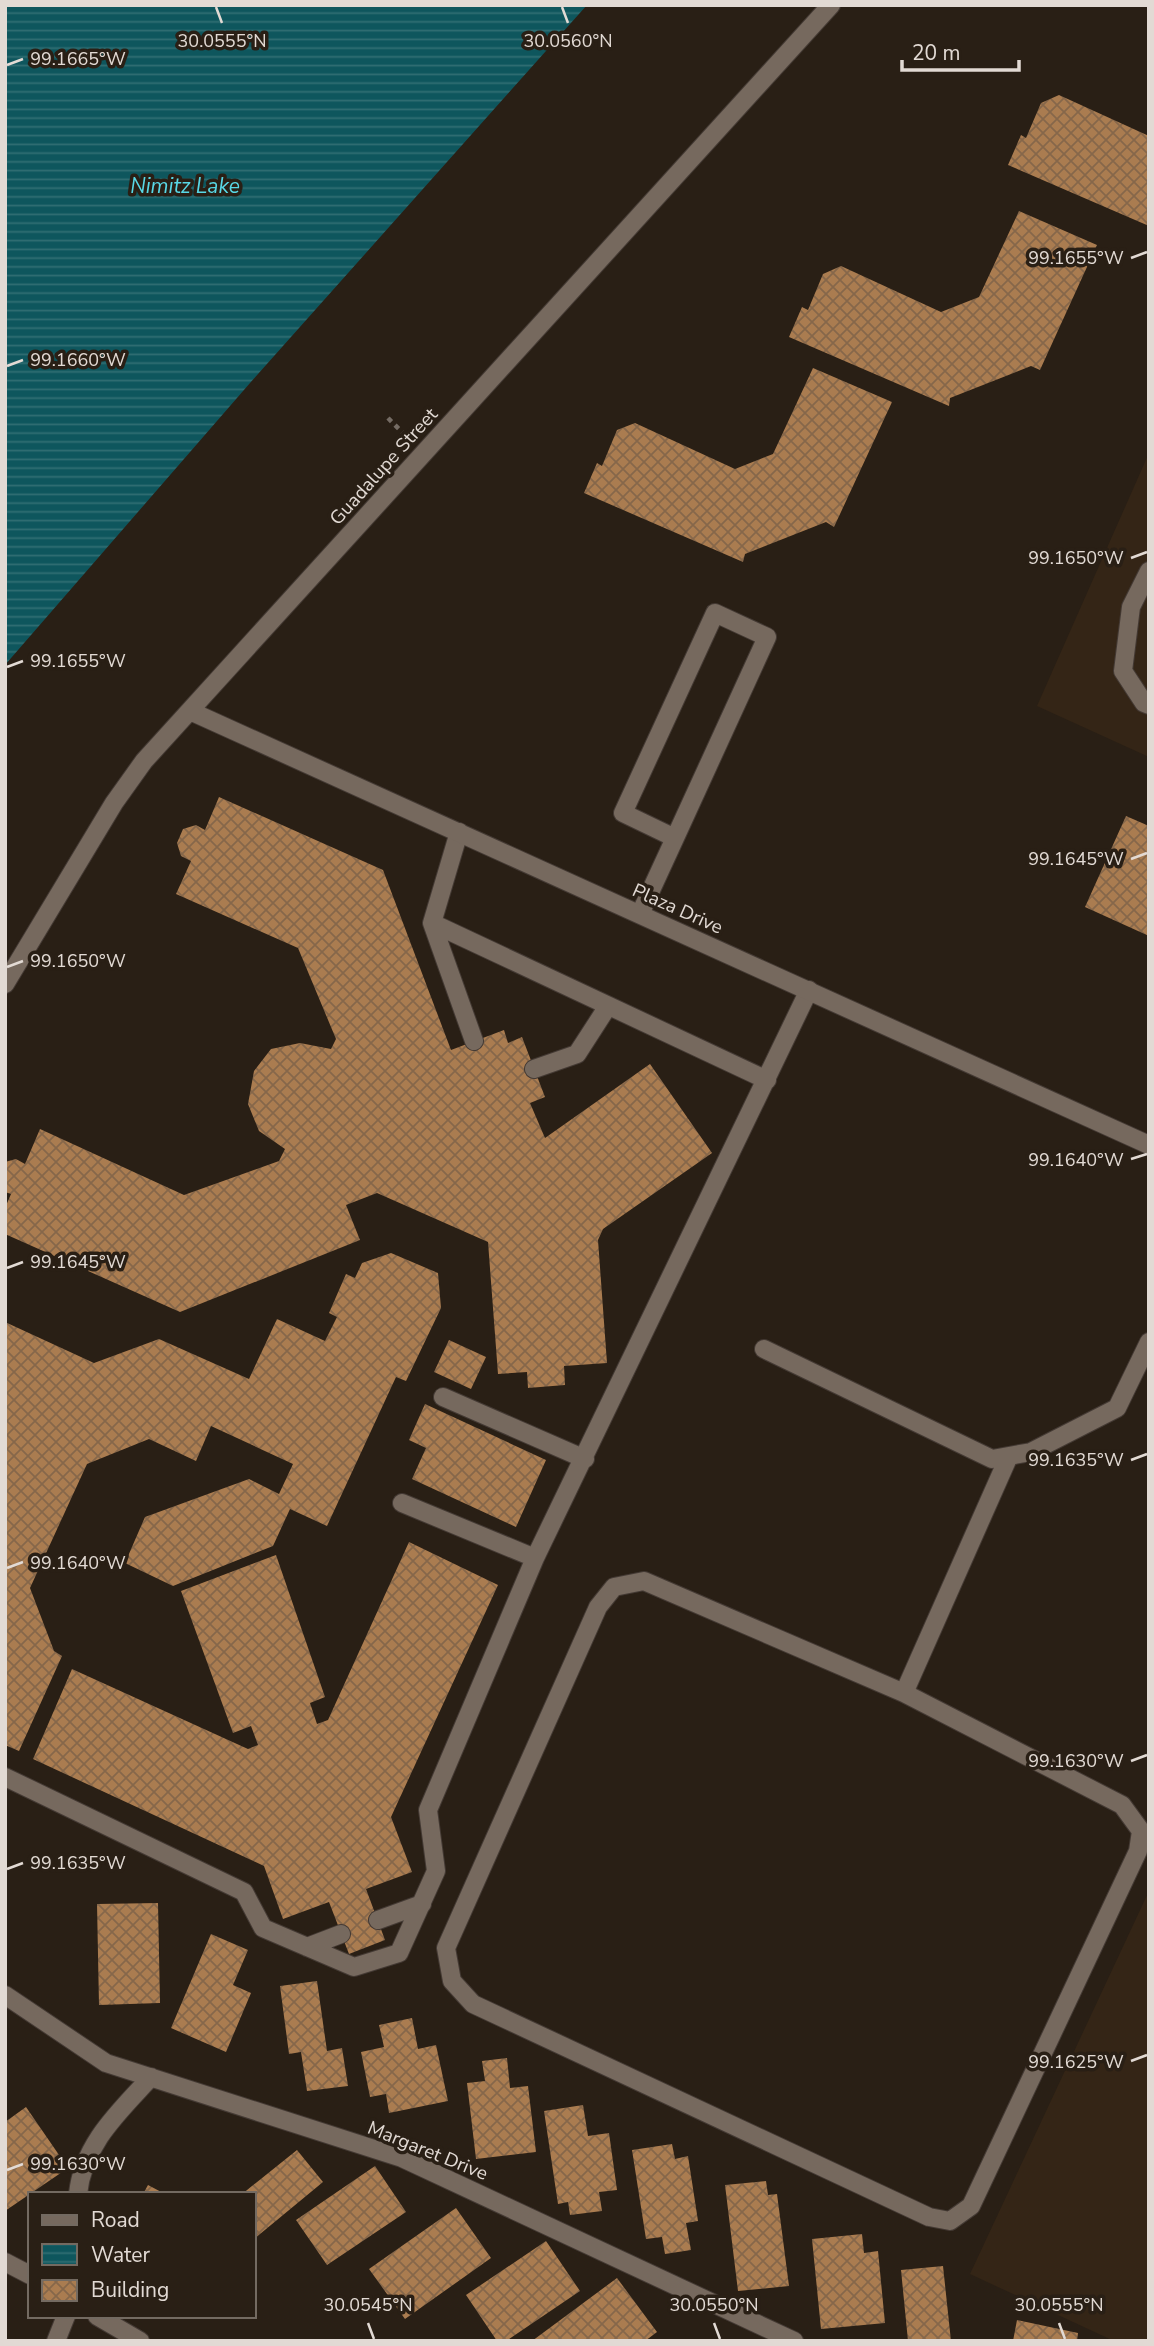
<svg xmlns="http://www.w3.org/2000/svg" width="1154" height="2346" font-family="'Nunito Sans',sans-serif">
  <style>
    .built { fill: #342516 }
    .water { fill: url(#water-rules) }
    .building { fill: url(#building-cross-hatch) }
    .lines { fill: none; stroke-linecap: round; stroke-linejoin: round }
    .lane-casing { stroke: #443a34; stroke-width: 20 }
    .street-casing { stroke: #443a34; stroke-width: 20 }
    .path { stroke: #756c64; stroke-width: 4.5; stroke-dasharray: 5 5; stroke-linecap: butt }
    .lane { stroke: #76695e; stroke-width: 18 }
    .street { stroke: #76695e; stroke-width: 18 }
    .ticks { fill: none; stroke: #e2dad4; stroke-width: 2.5 }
    .labels { text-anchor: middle; stroke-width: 7; stroke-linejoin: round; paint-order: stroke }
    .street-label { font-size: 19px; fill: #e2dad4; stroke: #291f15 }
    .water-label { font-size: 21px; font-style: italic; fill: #58d8e6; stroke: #291f15 }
    .ticks-label { font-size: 18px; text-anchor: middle; fill: #e2dad4; stroke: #291f15; stroke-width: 7; stroke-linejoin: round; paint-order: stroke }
  </style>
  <defs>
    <pattern id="water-rules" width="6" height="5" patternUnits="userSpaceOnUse" patternTransform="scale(1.75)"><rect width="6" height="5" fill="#0e565d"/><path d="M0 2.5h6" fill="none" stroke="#316e73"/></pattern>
    <pattern id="building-cross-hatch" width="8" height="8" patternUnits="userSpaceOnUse" patternTransform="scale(1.75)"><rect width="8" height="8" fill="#aa7c50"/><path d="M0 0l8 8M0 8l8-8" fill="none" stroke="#86674a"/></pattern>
  </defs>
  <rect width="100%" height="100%" fill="#291f15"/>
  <path class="built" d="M 1149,453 L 1149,757 L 1037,706 Z
    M 1149,1891 L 1149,2341 L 1114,2341 L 970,2274 Z"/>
  <path class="water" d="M 5,5 L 587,5 L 250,383 L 5,665 Z"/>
  <path class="building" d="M 1059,95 L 1149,136 L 1149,226 L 1008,165 L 1021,135 L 1026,138 L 1041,103 Z
    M 1019,211 L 1097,245 L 1040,370 L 1031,366 L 950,398 L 949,406 L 789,337 L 802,307 L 808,310 L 823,274 L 841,266 L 941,312 L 979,297 Z
    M 813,368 L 892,402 L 834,527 L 826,522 L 745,554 L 743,562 L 584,493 L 597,463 L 602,466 L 617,430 L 635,423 L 735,469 L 773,454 Z
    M 219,797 L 383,870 L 451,1050 L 504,1030 L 508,1043 L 522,1037 L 545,1097 L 530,1103 L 545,1138 L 650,1064 L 712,1153 L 603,1229 L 598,1240 L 607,1363 L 564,1366 L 565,1385 L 528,1388 L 527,1372 L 498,1374 L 488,1242 L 377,1193 L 346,1205 L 360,1240 L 180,1312 L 5,1234 L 5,1208 L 11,1194 L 5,1192 L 5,1162 L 16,1159 L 25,1164 L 40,1129 L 184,1195 L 279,1161 L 285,1149 L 259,1131 L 248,1104 L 254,1071 L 271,1049 L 300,1043 L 331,1049 L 336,1039 L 298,948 L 176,894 L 191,861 L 181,856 L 177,843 L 183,829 L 196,825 L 205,830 Z
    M 1126,816 L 1149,826 L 1149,936 L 1085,907 Z
    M 391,1253 L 438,1273 L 441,1308 L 406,1381 L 396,1377 L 327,1526 L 290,1509 L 273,1546 L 173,1586 L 125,1563 L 145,1517 L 249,1479 L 279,1494 L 293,1464 L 211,1426 L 196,1461 L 149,1439 L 87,1464 L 30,1588 L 54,1651 L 62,1656 L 19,1751 L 5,1745 L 5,1322 L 94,1363 L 159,1339 L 249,1379 L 277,1319 L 325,1341 L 337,1317 L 329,1313 L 346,1274 L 355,1278 L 362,1263 Z
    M 449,1340 L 486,1357 L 471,1389 L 434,1372 Z
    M 425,1404 L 546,1460 L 516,1527 L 412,1479 L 426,1448 L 409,1440 Z
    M 409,1542 L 498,1585 L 391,1817 L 412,1872 L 366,1889 L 385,1940 L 349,1954 L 329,1902 L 283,1919 L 264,1866 L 33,1759 L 72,1669 L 248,1749 L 258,1745 L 251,1726 L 233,1733 L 181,1591 L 276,1555 L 325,1697 L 310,1703 L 317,1724 L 328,1720 Z
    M 158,1903 L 160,2003 L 99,2005 L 97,1904 Z
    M 211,1934 L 248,1950 L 233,1985 L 251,1993 L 226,2052 L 171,2028 Z
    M 317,1981 L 327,2051 L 342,2048 L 348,2086 L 307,2091 L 301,2052 L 289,2054 L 280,1986 Z
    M 412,2018 L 418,2049 L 436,2045 L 448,2101 L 389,2113 L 386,2094 L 370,2097 L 361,2052 L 384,2047 L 379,2025 Z
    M 507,2058 L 510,2088 L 528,2086 L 536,2152 L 476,2159 L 467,2083 L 485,2081 L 482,2061 Z
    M 583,2105 L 588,2136 L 609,2133 L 617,2190 L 599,2192 L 602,2211 L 570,2215 L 568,2202 L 558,2204 L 544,2111 Z
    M 26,2107 L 68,2168 L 5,2211 L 5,2122 Z
    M 672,2144 L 675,2159 L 688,2156 L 698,2221 L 686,2223 L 691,2250 L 665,2254 L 662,2237 L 646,2239 L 632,2150 Z
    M 297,2150 L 323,2182 L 254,2239 L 254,2194 L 242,2194 Z
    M 375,2166 L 406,2212 L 327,2265 L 296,2220 Z
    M 766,2181 L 768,2195 L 777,2194 L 789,2286 L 738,2291 L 725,2185 Z
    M 148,2185 L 165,2194 L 143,2194 Z
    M 456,2208 L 491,2258 L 405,2319 L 369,2269 Z
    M 862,2234 L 864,2253 L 878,2251 L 885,2323 L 821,2329 L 812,2239 Z
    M 546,2241 L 580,2291 L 506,2341 L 497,2341 L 466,2295 Z
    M 943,2266 L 951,2341 L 908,2341 L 901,2270 Z
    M 617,2278 L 657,2332 L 645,2341 L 532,2341 Z
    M 1017,2320 L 1078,2333 L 1077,2341 L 1013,2341 Z"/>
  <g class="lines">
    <defs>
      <path id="lane" d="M 1149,571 L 1131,607 L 1123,671 L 1144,703 L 1149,705
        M 715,613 L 767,637 L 675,838 L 623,813 Z
        M 459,832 L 432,923 L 767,1080
        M 640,914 L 675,838
        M 432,923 L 474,1041
        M 534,1069 L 577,1054 L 608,1006
        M 764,1349 L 992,1459 L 1031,1452 L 1117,1408 L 1149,1342
        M 443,1397 L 585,1459
        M 402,1503 L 535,1558
        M 904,1693 L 1122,1805 L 1141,1831 L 1138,1851 L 971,2206 L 950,2221 L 929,2217 L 473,2004 L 452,1981 L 446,1948 L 598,1607 L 614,1587 L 644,1581 L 904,1693 L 1009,1456
        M 5,1777 L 244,1892 L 263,1928 L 354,1967 L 399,1953 L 436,1871 L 428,1810 L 535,1558 L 809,990
        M 378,1920 L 422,1904
        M 307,1947 L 341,1934"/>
      <path id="street" d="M 190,711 L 1149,1145
        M 5,984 L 114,803 L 144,761 L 831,5
        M 5,1995 L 106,2063 L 402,2158 L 794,2341
        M 78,2194 C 83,2144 119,2112 151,2077
        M 5,2262 L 30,2275
        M 97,2316 L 140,2341
        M 56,2341 L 66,2316"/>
    </defs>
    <use href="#lane" class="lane-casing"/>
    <use href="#street" class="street-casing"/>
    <path class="path" d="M 388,418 L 405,435"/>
    <use href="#lane" class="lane"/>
    <use href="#street" class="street"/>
  </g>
  <path class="ticks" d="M 216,7 L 222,23M 562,7 L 568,23M 7,65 L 23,59M 1131,258 L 1147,252M 7,366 L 23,360M 1131,558 L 1147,552M 7,667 L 23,661M 1131,859 L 1147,853M 7,967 L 23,961M 1131,1159 L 1147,1154M 7,1268 L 23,1262M 1131,1460 L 1147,1454M 7,1568 L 23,1562M 1131,1761 L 1147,1755M 7,1869 L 23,1863M 1131,2061 L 1147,2055M 7,2170 L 23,2164M 368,2323 L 374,2339M 714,2323 L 720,2339M 1059,2323 L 1065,2339"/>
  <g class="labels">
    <g class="street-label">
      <text transform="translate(383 466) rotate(-48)" y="7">Guadalupe Street</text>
      <text transform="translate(678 908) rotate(24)" y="7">Plaza Drive</text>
      <text transform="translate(428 2150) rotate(22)" y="7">Margaret Drive</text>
    </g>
    <g class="water-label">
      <text x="185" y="193">Nimitz Lake</text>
    </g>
  </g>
  <g class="ticks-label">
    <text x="568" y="47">30.0560°N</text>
    <text x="222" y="47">30.0555°N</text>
    <text x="78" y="65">99.1665°W</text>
    <text x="1076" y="264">99.1655°W</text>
    <text x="78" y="366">99.1660°W</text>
    <text x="1076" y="564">99.1650°W</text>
    <text x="78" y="667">99.1655°W</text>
    <text x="1076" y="865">99.1645°W</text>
    <text x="78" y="967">99.1650°W</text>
    <text x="1076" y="1166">99.1640°W</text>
    <text x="78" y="1268">99.1645°W</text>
    <text x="1076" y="1466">99.1635°W</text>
    <text x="78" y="1569">99.1640°W</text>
    <text x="1076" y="1767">99.1630°W</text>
    <text x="78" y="1869">99.1635°W</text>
    <text x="1076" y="2068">99.1625°W</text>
    <text x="78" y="2170">99.1630°W</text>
    <text x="368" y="2311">30.0545°N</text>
    <text x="714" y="2311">30.0550°N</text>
    <text x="1059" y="2311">30.0555°N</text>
  </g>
  <rect width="1154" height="2346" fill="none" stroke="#e2dad4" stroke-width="14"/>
  <rect x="28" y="2192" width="228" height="126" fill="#291f15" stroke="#736a61" stroke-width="2"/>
  <rect x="42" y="2215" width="35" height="10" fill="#76695e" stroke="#736a61" stroke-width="2"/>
  <text x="91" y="2227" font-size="21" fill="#e2dad4">Road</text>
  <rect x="42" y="2244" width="35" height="21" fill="url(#water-rules)" stroke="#736a61" stroke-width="2"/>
  <text x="91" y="2262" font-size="21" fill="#e2dad4">Water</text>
  <rect x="42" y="2280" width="35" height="21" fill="url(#building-cross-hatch)" stroke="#736a61" stroke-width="2"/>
  <text x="91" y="2297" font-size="21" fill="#e2dad4">Building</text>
  <path d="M902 60v10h117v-10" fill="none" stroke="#e2dad4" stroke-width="3.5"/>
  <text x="912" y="60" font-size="21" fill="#e2dad4" stroke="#291f15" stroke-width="5" paint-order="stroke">20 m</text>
</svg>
